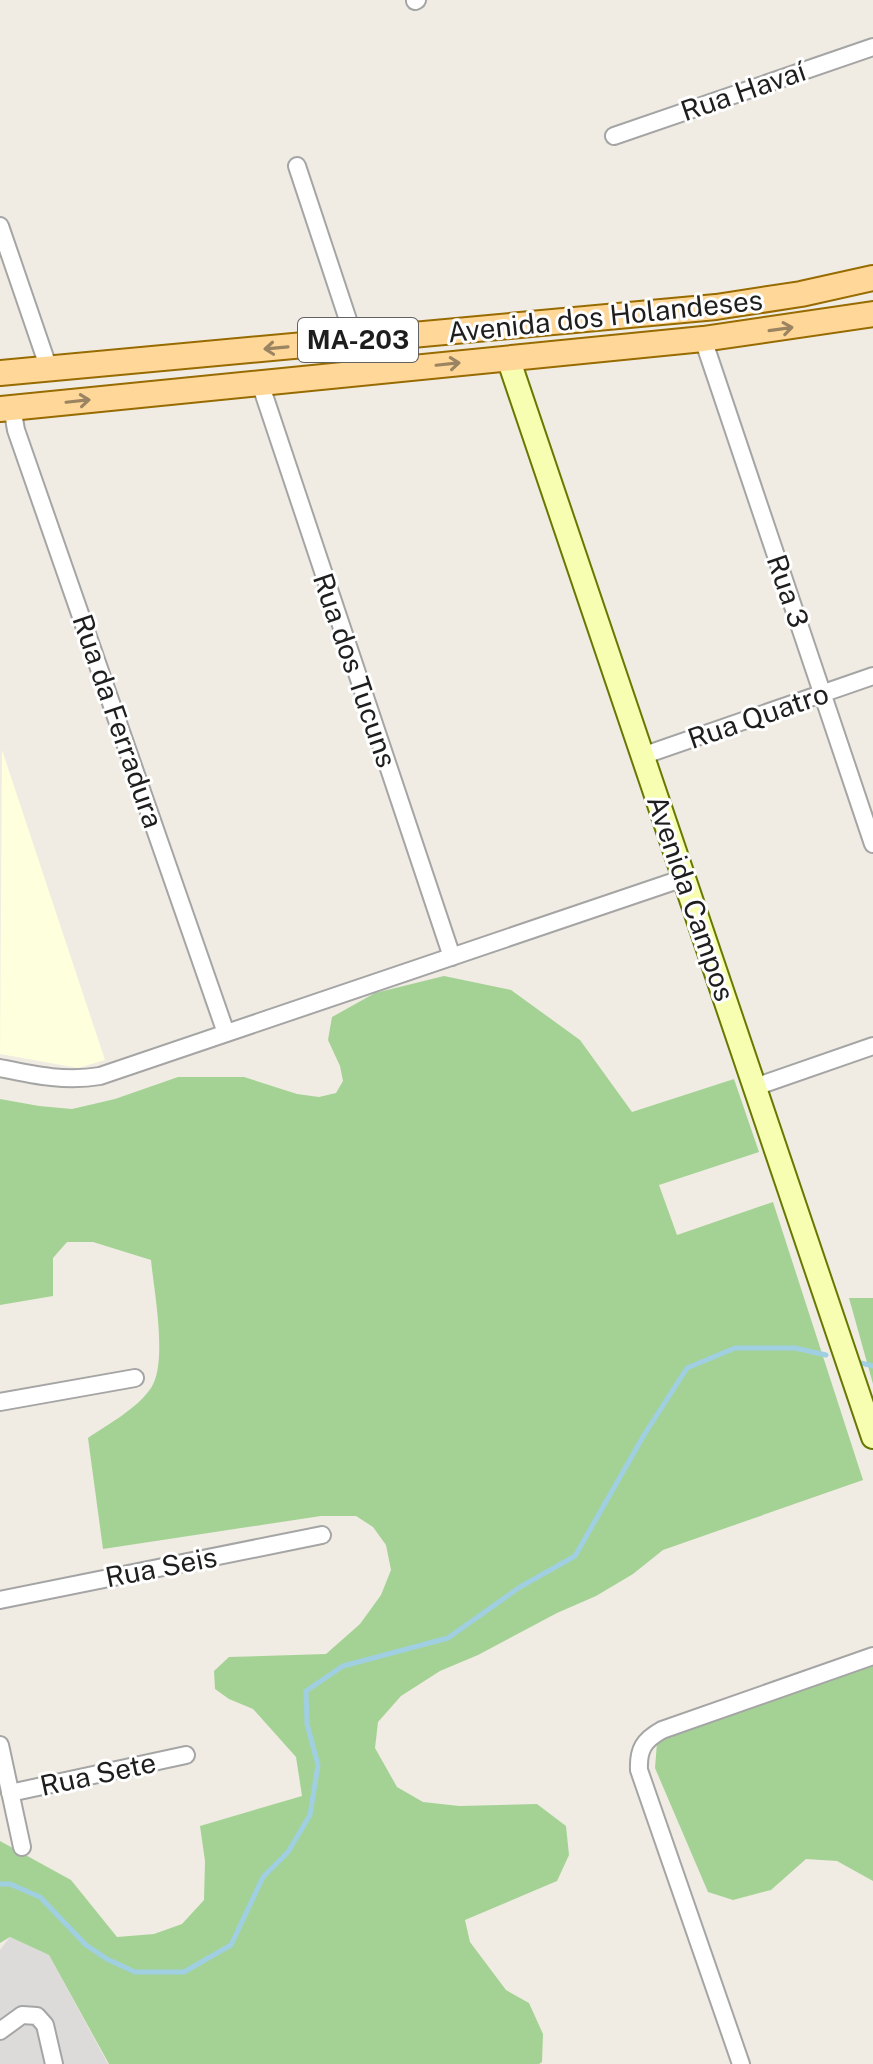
<svg xmlns="http://www.w3.org/2000/svg" width="873" height="2064" font-family="'Public Sans',sans-serif">
  <style>
    .residential { fill: #dcdbda }
    .education { fill: #feffdc }
    .forest { fill: #a4d294 }
    .lines { fill: none; stroke-linecap: round; stroke-linejoin: round }
    .stream { stroke: #a0cfe1; stroke-width: 5 }
    .street-casing { stroke: #a5a5a5; stroke-width: 20 }
    .secondary-casing { stroke: #677900; stroke-width: 26 }
    .primary-casing { stroke: #976b00; stroke-width: 28 }
    .street { stroke: #fff; stroke-width: 16 }
    .secondary { stroke: #f7feb2; stroke-width: 22 }
    .primary { stroke: #ffd798; stroke-width: 24 }
    .oneway { stroke: #9a8461 }
    .labels { text-anchor: middle; stroke-width: 6; stroke-linejoin: round; paint-order: stroke }
    .shield { fill: #fff; stroke: #626262; stroke-width: 2 }
    .shield-label { font-size: 26px; font-weight: bold; fill: #1e1e1e }
    .street-label { font-size: 28px; fill: #1e1e1e; stroke: #fff }
  </style>
  <rect width="100%" height="100%" fill="#f0ece3"/>
  <path class="residential" d="M 10,1937 L 49,1955 L 108,2064 L 0,2064 L 0,1950 Z"/>
  <path class="education" d="M 2,750 L 105,1060 L 78,1068 L 0,1054 Z"/>
  <path class="forest" d="M 444,976 L 511,990 L 580,1040 L 632,1112 L 734,1079 L 759,1152 L 659,1185 L 677,1235 L 773,1202 L 863,1480 L 663,1550 L 633,1574 L 596,1596 L 557,1613 L 478,1655 L 440,1671 L 401,1696 L 378,1722 L 375,1748 L 397,1787 L 423,1802 L 459,1806 L 537,1804 L 566,1826 L 569,1855 L 557,1881 L 465,1920 L 470,1942 L 506,1990 L 529,2003 L 543,2034 L 542,2062 L 539,2064 L 109,2064 L 49,1955 L 10,1937 L 0,1943 L 0,1841 L 71,1880 L 117,1937 L 154,1934 L 182,1924 L 204,1900 L 205,1861 L 200,1826 L 302,1796 L 296,1757 L 253,1709 L 229,1699 L 215,1689 L 214,1671 L 229,1657 L 326,1654 L 360,1624 L 381,1595 L 391,1570 L 386,1545 L 373,1527 L 356,1516 L 321,1516 L 103,1549 L 88,1438 C 108,1424 137,1409 151,1388 C 168,1363 154,1291 151,1260 L 93,1242 L 67,1242 L 53,1258 L 53,1296 L 0,1305 L 0,1099 L 39,1106 L 72,1109 L 115,1099 L 178,1077 L 244,1077 L 297,1094 L 319,1097 L 336,1093 L 343,1081 L 340,1066 L 328,1040 L 332,1017 L 375,993 Z
    M 873,1298 L 873,1384 L 849,1298 Z
    M 873,1663 L 873,1881 L 837,1861 L 806,1859 L 771,1890 L 733,1900 L 708,1892 L 655,1768 L 657,1743 L 662,1735 Z"/>
  <g class="lines">
    <path class="stream" d="M 861,1363 L 873,1366
      M 0,1884 L 10,1884 L 40,1897 L 86,1945 L 107,1959 L 135,1972 L 184,1972 L 231,1945 L 263,1877 L 288,1852 L 310,1815 L 318,1765 L 307,1724 L 306,1691 L 343,1666 L 448,1638 L 520,1587 L 575,1556 L 644,1435 L 687,1368 L 735,1348 L 795,1348 L 826,1355"/>
    <defs>
      <path id="street" d="M 415,1 L 417,0
        M 614,136 L 873,47
        M 297,166 L 355,341
        M 0,226 L 49,369
        M 703,339 L 873,844
        M 260,383 L 452,957
        M 12,407 L 16,430 L 226,1033
        M 642,756 L 873,676
        M 0,1068 C 34,1075 65,1082 100,1076 L 684,878
        M 755,1087 L 873,1046
        M 0,1402 L 135,1378
        M 0,1600 L 322,1535
        M 0,1745 L 22,1847
        M 10,1793 L 186,1755
        M 0,2031 L 22,2015 L 37,2016 L 45,2025 L 54,2064
        M 741,2064 L 639,1770 C 638,1749 644,1740 662,1730 L 873,1656"/>
      <path id="secondary" d="M 508,358 L 873,1437"/>
      <path id="primary" d="M 0,373 L 716,307 L 801,294 L 873,278
        M 0,409 L 703,339 L 873,314"/>
    </defs>
    <use href="#street" class="street-casing"/>
    <use href="#secondary" class="secondary-casing"/>
    <use href="#primary" class="primary-casing"/>
    <use href="#street" class="street"/>
    <use href="#secondary" class="secondary"/>
    <use href="#primary" class="primary"/>
  </g>
  <defs><path id="oneway-shaft" d="M-6 0H5M1.5-3L5.5 0L1.5 3" fill="none" stroke-width="1.6" stroke-linecap="round" stroke-linejoin="round" transform="scale(2)"/></defs>
  <g class="oneway">
    <use href="#oneway-shaft" transform="translate(781 329) rotate(-8)"/>
    <use href="#oneway-shaft" transform="translate(276 348) rotate(175)"/>
    <use href="#oneway-shaft" transform="translate(448 364) rotate(-6)"/>
    <use href="#oneway-shaft" transform="translate(78 401) rotate(-6)"/>
  </g>
  <g class="labels">
    <rect class="shield" x="298" y="318" width="120" height="44" rx="6"/>
    <g class="shield-label">
      <text x="358" y="349">MA-203</text>
    </g>
    <g class="street-label">
      <text transform="translate(743 91) rotate(-19)" y="10">Rua Havaí</text>
      <text transform="translate(605 316) rotate(-6)" y="10">Avenida dos Holandeses</text>
      <text transform="translate(788 591) rotate(71)" y="10">Rua 3</text>
      <text transform="translate(355 670) rotate(71)" y="10">Rua dos Tucuns</text>
      <text transform="translate(758 716) rotate(-19)" y="10">Rua Quatro</text>
      <text transform="translate(118 721) rotate(71)" y="10">Rua da Ferradura</text>
      <text transform="translate(691 898) rotate(71)" y="10">Avenida Campos</text>
      <text transform="translate(161 1567) rotate(-11)" y="10">Rua Seis</text>
      <text transform="translate(98 1774) rotate(-12)" y="10">Rua Sete</text>
    </g>
  </g>
</svg>
